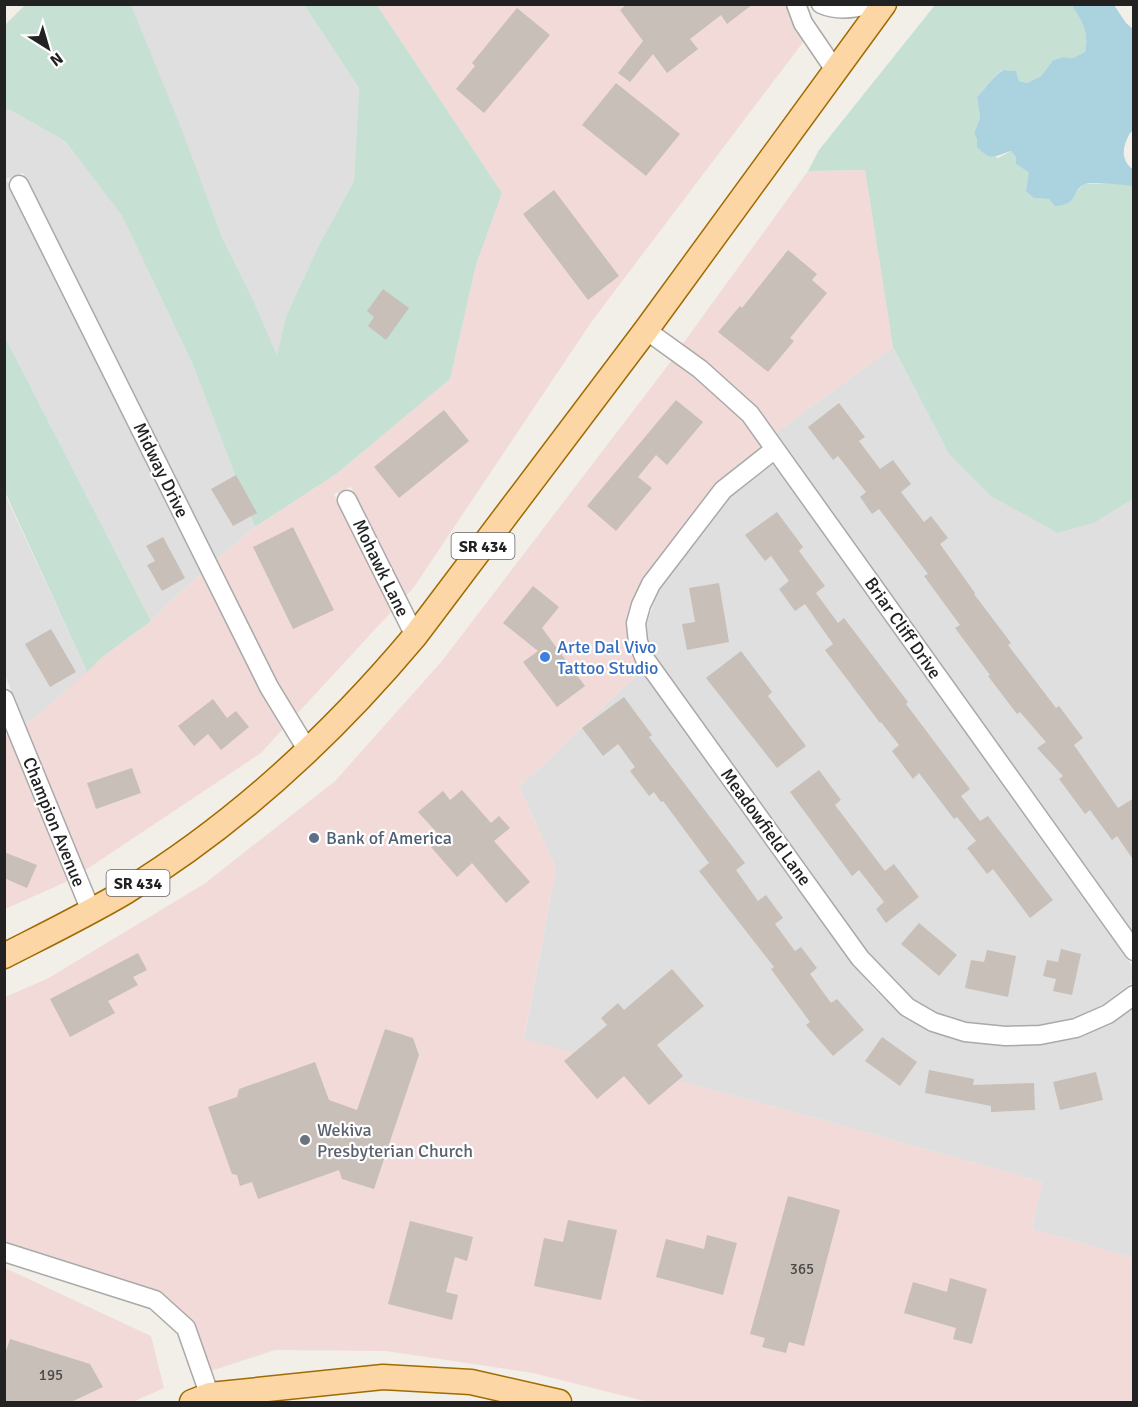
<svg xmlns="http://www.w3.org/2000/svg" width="1138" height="1407" font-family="Signika,sans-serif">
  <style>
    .residential { fill: #e0dfdf }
    .commercial { fill: #f2dad9 }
    .wetland { fill: #c6e0d4 }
    .water { fill: #aad3df }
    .building { fill: #c7bfb8 }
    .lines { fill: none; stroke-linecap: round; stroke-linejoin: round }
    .minor-casing { stroke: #a9a9a9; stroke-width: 21 }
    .major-casing { stroke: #a06b00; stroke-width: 27 }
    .minor { stroke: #fff; stroke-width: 18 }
    .major { stroke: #fcd6a4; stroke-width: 24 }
    .shop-dot { fill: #3f7fe0; stroke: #fff; stroke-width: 2 }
    .service-dot { fill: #5c6f8a; stroke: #fff; stroke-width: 2 }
    .worship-dot { fill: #6b7280; stroke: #fff; stroke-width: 2 }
    .labels { text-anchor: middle; stroke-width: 4.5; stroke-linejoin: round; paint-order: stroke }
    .number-label { font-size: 15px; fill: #4b4948 }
    .shield { fill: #fff; stroke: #646464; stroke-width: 1.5 }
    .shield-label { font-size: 16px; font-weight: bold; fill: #222 }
    .street-label { font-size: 18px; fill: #222; stroke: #fff }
    .shop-label { font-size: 18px; fill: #366cbe; stroke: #fff; text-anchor: start }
    .service-label { font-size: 18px; fill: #4e5e75; stroke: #fff; text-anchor: start }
    .worship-label { font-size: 18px; fill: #5b616d; stroke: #fff; text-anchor: start }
  </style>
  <rect width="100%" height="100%" fill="#f2efe9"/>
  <path class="residential" d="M 131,5 L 304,5 L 359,88 L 354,181 L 318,247 L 286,316 L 277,358 L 255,304 L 221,235 Z
    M 8,109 L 65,141 L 122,216 L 193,365 L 255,527 L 216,560 L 23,173 L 6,179 L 201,573 L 151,621 L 5,337 L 4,110 Z
    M 893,347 L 949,454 L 1096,522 L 1133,499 L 1133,935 L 775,433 Z
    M 774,463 L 1133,967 L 1133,982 L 1102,1005 L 1072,1018 L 1038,1025 L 1005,1026 L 965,1023 L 936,1013 L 912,999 L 867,953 L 653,655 L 647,641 L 646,625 L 659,590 L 730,497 Z
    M 4,492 L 87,672 L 40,714 L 25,724 L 5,675 Z
    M 642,670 L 853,964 L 875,990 L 903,1016 L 931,1031 L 965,1042 L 1006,1046 L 1041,1045 L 1079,1038 L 1114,1022 L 1133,1008 L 1133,1258 L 1032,1229 L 1042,1182 L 790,1111 L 524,1040 L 556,868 L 519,787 Z"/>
  <path class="commercial" d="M 377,5 L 787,5 L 794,26 L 804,41 L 592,321 L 414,587 L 405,597 L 351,487 L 334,494 L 392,611 L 296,715 L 277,683 L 216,560 L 255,527 L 336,474 L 450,379 L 476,265 L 502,193 Z
    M 865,170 L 893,347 L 775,433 L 757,409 L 738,389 L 682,345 L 808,171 Z
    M 672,360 L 695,377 L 727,403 L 743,420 L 762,446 L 715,483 L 642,580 L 632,601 L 626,623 L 629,645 L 642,670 L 519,787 L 556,868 L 524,1039 L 790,1111 L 1042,1182 L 1032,1229 L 1133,1258 L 1133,1402 L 648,1402 L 533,1373 L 386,1351 L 275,1350 L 211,1371 L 192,1321 L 160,1292 L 5,1242 L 5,997 L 47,979 L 204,884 L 335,781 L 442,661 Z
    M 201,573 L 260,691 L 283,729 L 261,753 L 84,871 L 25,724 L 40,714 L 101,658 L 151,621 Z
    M 9,734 L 68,881 L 5,909 L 4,737 Z
    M 5,1268 L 151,1336 L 164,1388 L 133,1402 L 5,1402 Z"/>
  <path class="wetland" d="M 25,5 L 131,5 L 180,125 L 221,235 L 255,304 L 277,356 L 286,316 L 318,247 L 354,181 L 359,88 L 304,5 L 377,5 L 502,193 L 476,265 L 450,379 L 336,474 L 255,527 L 193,365 L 122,216 L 65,141 L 8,109 L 5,110 L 5,25 Z
    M 935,5 L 1076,5 L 1074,8 C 1083,24 1089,33 1085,52 L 1073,58 L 1063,57 L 1053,60 L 1041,76 L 1027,83 L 1019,81 L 1016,71 L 1002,70 C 992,77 986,88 977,97 L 980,118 L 974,133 L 977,139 L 978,147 L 998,158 L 1011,151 L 1016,157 L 1016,164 L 1029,173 L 1034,198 L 1049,199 L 1077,191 L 1084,184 L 1113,183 L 1133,186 L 1133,499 L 1096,522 L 1058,533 L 991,496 L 949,454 L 893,347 L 865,170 L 808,171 L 819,150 Z
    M 5,337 L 151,621 L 101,658 L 87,672 L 5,492 Z"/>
  <path class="water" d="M 1076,4 L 1114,5 L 1126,23 L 1133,29 L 1133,131 L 1130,133 C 1123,146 1120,157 1131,168 L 1133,168 L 1133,186 C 1123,185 1093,181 1085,184 C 1071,190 1079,205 1055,206 L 1049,199 L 1034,198 L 1026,191 L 1029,173 L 1016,164 L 1016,157 L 1011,151 C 994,156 992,162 977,147 L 977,139 L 974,133 L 980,118 L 977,97 C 986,88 992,77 1003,70 L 1016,71 L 1019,81 L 1027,83 L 1041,76 L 1053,60 L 1063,57 L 1073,58 L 1085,52 C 1089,33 1083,23 1073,7 Z"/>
  <path class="building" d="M 627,4 L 753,4 L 727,24 L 721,15 L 690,39 L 698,49 L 667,73 L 653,54 L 630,82 L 618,73 L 643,41 L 620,10 Z
    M 517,8 L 550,35 L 484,113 L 456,89 L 475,66 L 472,63 Z
    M 616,83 L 680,134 L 646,176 L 582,125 Z
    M 554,190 L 619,276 L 588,300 L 523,214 Z
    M 788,250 L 817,274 L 812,280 L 827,293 L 790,338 L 794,341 L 768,372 L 718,332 L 740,306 L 742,308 Z
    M 383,289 L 409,308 L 386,340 L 368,326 L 374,317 L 367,311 Z
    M 676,400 L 703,422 L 667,465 L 656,455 L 638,477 L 652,488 L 616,531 L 587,506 Z
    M 839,403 L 865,437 L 859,441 L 880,469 L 893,460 L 911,484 L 901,492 L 924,522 L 931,516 L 948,538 L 940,544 L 975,593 L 974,594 L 1011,643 L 1008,645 L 1056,708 L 1059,706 L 1083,738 L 1074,745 L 1118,808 L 1134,798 L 1134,861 L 1117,836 L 1112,840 L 1090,810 L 1085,814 L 1059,779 L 1063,776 L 1037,748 L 1046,742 L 1020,712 L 1017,714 L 988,676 L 990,675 L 955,628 L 960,625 L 924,576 L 928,574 L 879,509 L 872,514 L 860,497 L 866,492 L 838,456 L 833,460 L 808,427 Z
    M 444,410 L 469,441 L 399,498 L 374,467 Z
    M 236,475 L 257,513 L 233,526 L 211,489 Z
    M 777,512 L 803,547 L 799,551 L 825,586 L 816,593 L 838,623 L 844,618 L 908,702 L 906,704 L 970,789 L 961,796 L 980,821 L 988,816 L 1053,900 L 1030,918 L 993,869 L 987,874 L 967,848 L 976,841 L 957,817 L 954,819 L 919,773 L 913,779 L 892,751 L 899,745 L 881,722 L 880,723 L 825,650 L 833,644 L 805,604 L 795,611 L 779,589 L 789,581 L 771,556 L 765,561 L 745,535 Z
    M 293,527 L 334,610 L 293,629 L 253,547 Z
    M 163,537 L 185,578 L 162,591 L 147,565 L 155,561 L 146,546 Z
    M 719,583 L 729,642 L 687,650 L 682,624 L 695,622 L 689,588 Z
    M 533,586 L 559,607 L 542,628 L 585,686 L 557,707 L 523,662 L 538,651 L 503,623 Z
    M 51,629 L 76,672 L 50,687 L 25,644 Z
    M 741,651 L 772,692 L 768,696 L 806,746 L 777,768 L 706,678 Z
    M 624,697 L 652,735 L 649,737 L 745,863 L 736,870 L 758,901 L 766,895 L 783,918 L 775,924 L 795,951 L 801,947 L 817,968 L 810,974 L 831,1003 L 837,999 L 864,1030 L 833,1056 L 806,1025 L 810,1022 L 771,969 L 774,967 L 699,871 L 709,863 L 663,801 L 661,802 L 654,792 L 649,796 L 630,771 L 635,767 L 618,744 L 603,756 L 582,728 Z
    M 213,699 L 227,718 L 236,711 L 249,727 L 221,750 L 208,734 L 194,746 L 178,726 Z
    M 132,768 L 141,793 L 96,809 L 87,783 Z
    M 819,770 L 841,800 L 835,805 L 885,871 L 894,864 L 919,897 L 886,923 L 876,909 L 884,902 L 859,870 L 852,876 L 790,792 Z
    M 462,790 L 491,823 L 499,816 L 510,828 L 494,841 L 530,882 L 506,903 L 472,863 L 457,877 L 431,847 L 442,838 L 418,812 L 443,791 L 450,800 Z
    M 4,852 L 37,865 L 27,888 L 4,878 Z
    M 919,923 L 957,955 L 939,976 L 901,944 Z
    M 1061,949 L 1081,954 L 1072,995 L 1053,991 L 1056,979 L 1043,976 L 1047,960 L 1058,962 Z
    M 987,950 L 1016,956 L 1008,997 L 965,988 L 971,960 L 984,962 Z
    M 138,953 L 147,970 L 133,977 L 138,985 L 108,1001 L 115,1013 L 70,1037 L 50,999 Z
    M 672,969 L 704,1006 L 657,1045 L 683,1076 L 649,1105 L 624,1076 L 597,1099 L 564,1061 L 607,1025 L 601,1018 L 618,1003 L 624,1010 Z
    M 385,1029 L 413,1038 L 419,1055 L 374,1189 L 342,1179 L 339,1170 L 258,1199 L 252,1182 L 240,1186 L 237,1175 L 232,1174 L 208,1107 L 237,1097 L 239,1089 L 315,1062 L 329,1100 L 357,1110 Z
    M 882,1037 L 917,1062 L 900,1086 L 865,1061 Z
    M 929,1070 L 974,1079 L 973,1085 L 1034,1083 L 1035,1110 L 991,1112 L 991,1106 L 925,1093 Z
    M 1096,1072 L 1103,1100 L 1060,1110 L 1053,1082 Z
    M 788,1196 L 840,1210 L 804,1346 L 789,1342 L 786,1353 L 762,1347 L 765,1338 L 750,1334 Z
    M 568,1220 L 617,1230 L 601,1300 L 534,1286 L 544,1238 L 563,1242 Z
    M 410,1221 L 473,1237 L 467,1261 L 455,1257 L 446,1292 L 458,1295 L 452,1320 L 388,1304 Z
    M 707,1235 L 737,1243 L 723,1295 L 656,1277 L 666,1239 L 704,1249 Z
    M 950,1278 L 987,1289 L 972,1344 L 953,1339 L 956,1328 L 904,1313 L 913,1282 L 947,1292 Z
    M 10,1339 L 90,1364 L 103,1387 L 71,1402 L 4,1402 L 4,1357 Z"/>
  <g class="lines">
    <defs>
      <path id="minor" d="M 796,4 L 803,23 L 835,70
        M 821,4 C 837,11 854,9 870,4
        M 19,185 L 269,687 L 308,751
        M 646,330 L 700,369 L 750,414 L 1134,951
        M 775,449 L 723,490 L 651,584 L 641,605 L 636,623 L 638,642 L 645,659 L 860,958 L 907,1007 L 933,1022 L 965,1032 L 1005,1036 L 1040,1035 L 1076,1028 L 1108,1014 L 1134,995
        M 347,500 L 415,636
        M 4,699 L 91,911
        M 4,1252 L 155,1300 L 186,1328 L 212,1402"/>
      <path id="major" d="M 4,956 C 45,935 86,915 125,892 C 236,824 332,735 415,636 L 646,330 L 884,4
        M 192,1402 L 210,1395 L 383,1377 L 471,1382 L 559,1402"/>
    </defs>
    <use href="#minor" class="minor-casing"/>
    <use href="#major" class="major-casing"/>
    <use href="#minor" class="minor"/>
    <use href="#major" class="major"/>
  </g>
  <circle class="shop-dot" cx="545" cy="657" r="6"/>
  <circle class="service-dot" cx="314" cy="838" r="6"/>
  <circle class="worship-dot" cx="305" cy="1140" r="6"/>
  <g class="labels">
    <g class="number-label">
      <text x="802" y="1274">365</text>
      <text x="51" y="1380">195</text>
    </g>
    <g class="shield">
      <rect x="451.5" y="533" width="63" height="26" rx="4.5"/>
      <rect x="106.5" y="870" width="63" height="26" rx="4.5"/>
    </g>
    <g class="shield-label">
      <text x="483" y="552">SR 434</text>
      <text x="138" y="889">SR 434</text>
    </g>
    <g class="street-label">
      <text transform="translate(161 470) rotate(64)" y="6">Midway Drive</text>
      <text transform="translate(381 568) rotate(64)" y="6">Mohawk Lane</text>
      <text transform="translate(903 628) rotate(55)" y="6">Briar Cliff Drive</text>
      <text transform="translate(54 822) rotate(68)" y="6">Champion Avenue</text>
      <text transform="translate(766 827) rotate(54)" y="6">Meadowfield Lane</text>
    </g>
    <g class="shop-label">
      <text x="557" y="653">Arte Dal Vivo<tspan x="557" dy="21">Tattoo Studio</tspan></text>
    </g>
    <g class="service-label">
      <text x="326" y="844">Bank of America</text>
    </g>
    <g class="worship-label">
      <text x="317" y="1136">Wekiva<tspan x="317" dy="21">Presbyterian Church</tspan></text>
    </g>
  </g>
  <rect width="1138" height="1407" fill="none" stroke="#222222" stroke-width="12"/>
  <g transform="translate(48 48) rotate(143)" stroke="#ffffff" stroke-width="4.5" paint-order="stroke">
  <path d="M0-4.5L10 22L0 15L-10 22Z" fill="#222222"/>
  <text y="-9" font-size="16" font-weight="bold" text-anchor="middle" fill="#222222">N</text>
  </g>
</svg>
